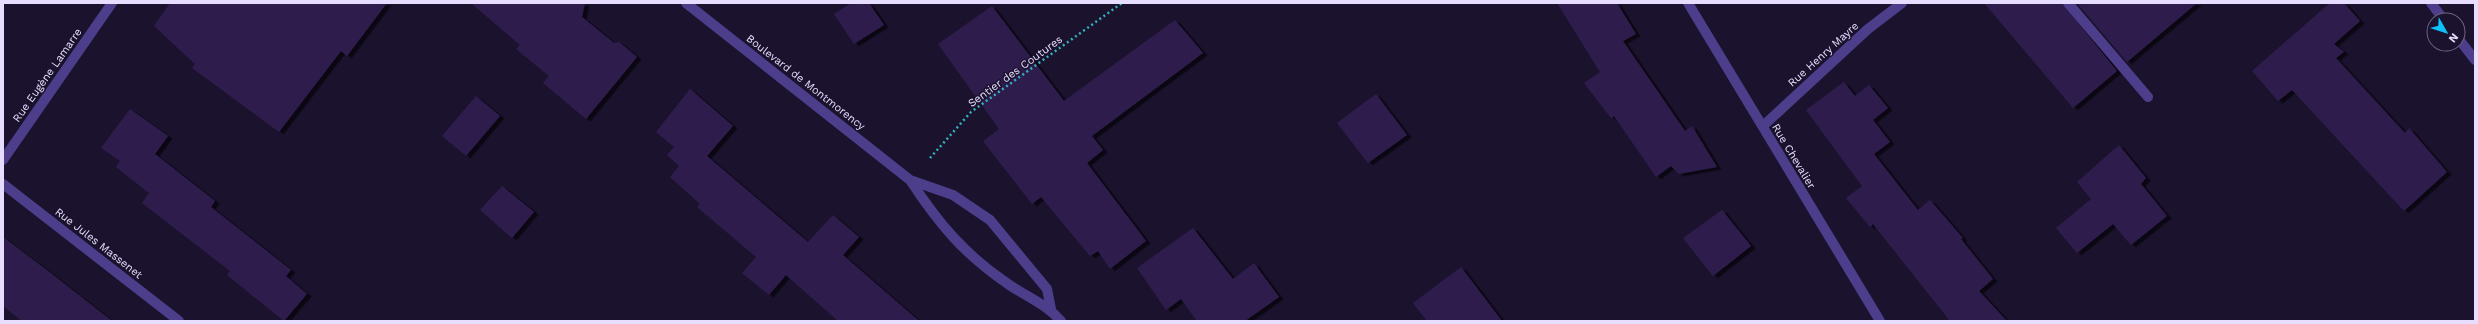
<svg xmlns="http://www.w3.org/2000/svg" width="2478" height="324" font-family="'Work Sans',sans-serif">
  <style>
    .building { fill: #2f1e4d; filter: url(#shadow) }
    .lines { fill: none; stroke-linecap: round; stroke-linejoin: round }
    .path { stroke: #33b2be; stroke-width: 2.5; stroke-dasharray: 2 3; stroke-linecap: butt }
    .service { stroke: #4c3e8b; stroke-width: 10 }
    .minor { stroke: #4c3e8b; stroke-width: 10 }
    .tertiary { stroke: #4c3e8b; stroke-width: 10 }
    .labels { text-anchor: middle; stroke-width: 3; stroke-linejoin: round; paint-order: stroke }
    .street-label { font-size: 11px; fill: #e7deff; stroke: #1b122d }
  </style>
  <defs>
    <filter id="shadow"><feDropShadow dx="4.5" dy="2.5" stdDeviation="0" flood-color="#0009"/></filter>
  </defs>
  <rect width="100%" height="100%" fill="#1b122d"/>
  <path class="building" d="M 170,3 L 387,3 L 347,56 L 341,51 L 279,132 L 192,68 L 195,64 L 154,26 Z
    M 471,3 L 585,3 L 582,17 L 614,43 L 619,42 L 637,57 L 586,119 L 543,83 L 549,76 L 516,49 L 520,45 Z
    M 851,3 L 869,3 L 884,25 L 854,44 L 834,14 Z
    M 1557,3 L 1617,3 L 1636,34 L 1623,41 L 1685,131 L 1692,126 L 1717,167 L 1679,174 L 1671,166 L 1656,177 L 1614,116 L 1611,118 L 1584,83 L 1600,72 Z
    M 1984,3 L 2062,3 L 2117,71 L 2073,108 Z
    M 2077,3 L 2197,3 L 2127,62 Z
    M 2330,3 L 2344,3 L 2360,21 L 2334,44 L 2344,52 L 2336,58 L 2405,133 L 2409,128 L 2447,172 L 2404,211 L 2292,90 L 2278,101 L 2252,71 Z
    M 992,6 L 1064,101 L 1175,20 L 1203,53 L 1092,136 L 1103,150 L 1087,163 L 1146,241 L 1110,269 L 1098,251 L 1090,256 L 1041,197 L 1032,204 L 983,141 L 999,129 L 938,44 Z
    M 1844,82 L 1855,96 L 1869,85 L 1888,108 L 1873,120 L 1890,142 L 1874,154 L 1918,210 L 1930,200 L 1963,238 L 1961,239 L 1993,279 L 1979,291 L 2007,321 L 1950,321 L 1873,224 L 1870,227 L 1846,198 L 1862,186 L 1806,110 Z
    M 690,89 L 733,126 L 707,156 L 808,242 L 833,215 L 859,237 L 843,255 L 919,321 L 838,321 L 786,275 L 769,295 L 742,273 L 756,257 L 697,207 L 700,204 L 670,177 L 679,166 L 667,155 L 674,147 L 656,132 Z
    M 1376,94 L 1407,135 L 1368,163 L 1337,123 Z
    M 476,96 L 500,116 L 466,156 L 442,136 Z
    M 130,109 L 168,136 L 155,154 L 215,201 L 211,207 L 291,270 L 286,276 L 307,294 L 284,321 L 227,275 L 230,271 L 142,203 L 149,193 L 116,167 L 120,161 L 101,148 Z
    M 2119,145 L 2146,178 L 2141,184 L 2167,216 L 2131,245 L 2113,224 L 2077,253 L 2056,228 L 2091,199 L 2077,182 Z
    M 502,186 L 534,212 L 512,238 L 480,210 Z
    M 1722,210 L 1751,246 L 1713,276 L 1683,238 Z
    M 1193,228 L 1233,279 L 1254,263 L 1279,297 L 1245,321 L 1197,321 L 1181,299 L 1166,310 L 1137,268 Z
    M 3,237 L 48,271 L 112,321 L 22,321 L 3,306 Z
    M 1461,267 L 1502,321 L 1427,321 L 1413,303 Z"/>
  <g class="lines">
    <path class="path" d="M 930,158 L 971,112 L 1122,3"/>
    <path class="service" d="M 1763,126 L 1868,29 L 1902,3"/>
    <path class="minor" d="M 1688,3 L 1880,321
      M 2068,3 L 2148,97
      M 2431,3 L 2444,20
      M 2458,38 L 2475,60
      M 3,160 L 112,3
      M 3,184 L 179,321"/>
    <path class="tertiary" d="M 686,3 L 910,180 C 939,224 964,254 1008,284 C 1027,297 1046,304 1061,321
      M 910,180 L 953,195 L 990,220 L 1047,289 L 1051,309"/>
  </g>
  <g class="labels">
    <g class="street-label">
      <text transform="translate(1823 54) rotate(-42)" y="4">Rue Henry Mayre</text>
      <text transform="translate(1015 71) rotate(-36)" y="4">Sentier des Coutures</text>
      <text transform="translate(47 75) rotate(-55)" y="4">Rue Eugène Lamarre</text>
      <text transform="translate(806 82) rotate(38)" y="4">Boulevard de Montmorency</text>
      <text transform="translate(1794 156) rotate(59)" y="4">Rue Chevalier</text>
      <text transform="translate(99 243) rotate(38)" y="4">Rue Jules Massenet</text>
    </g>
  </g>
  <rect width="2478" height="324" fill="none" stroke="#e7deff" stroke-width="8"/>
  <g transform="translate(2446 32) rotate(129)"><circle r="19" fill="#1b122d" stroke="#6d6481"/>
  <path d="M0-3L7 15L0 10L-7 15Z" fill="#0dc1fc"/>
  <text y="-6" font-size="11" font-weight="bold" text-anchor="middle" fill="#e7deff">N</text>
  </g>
</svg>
